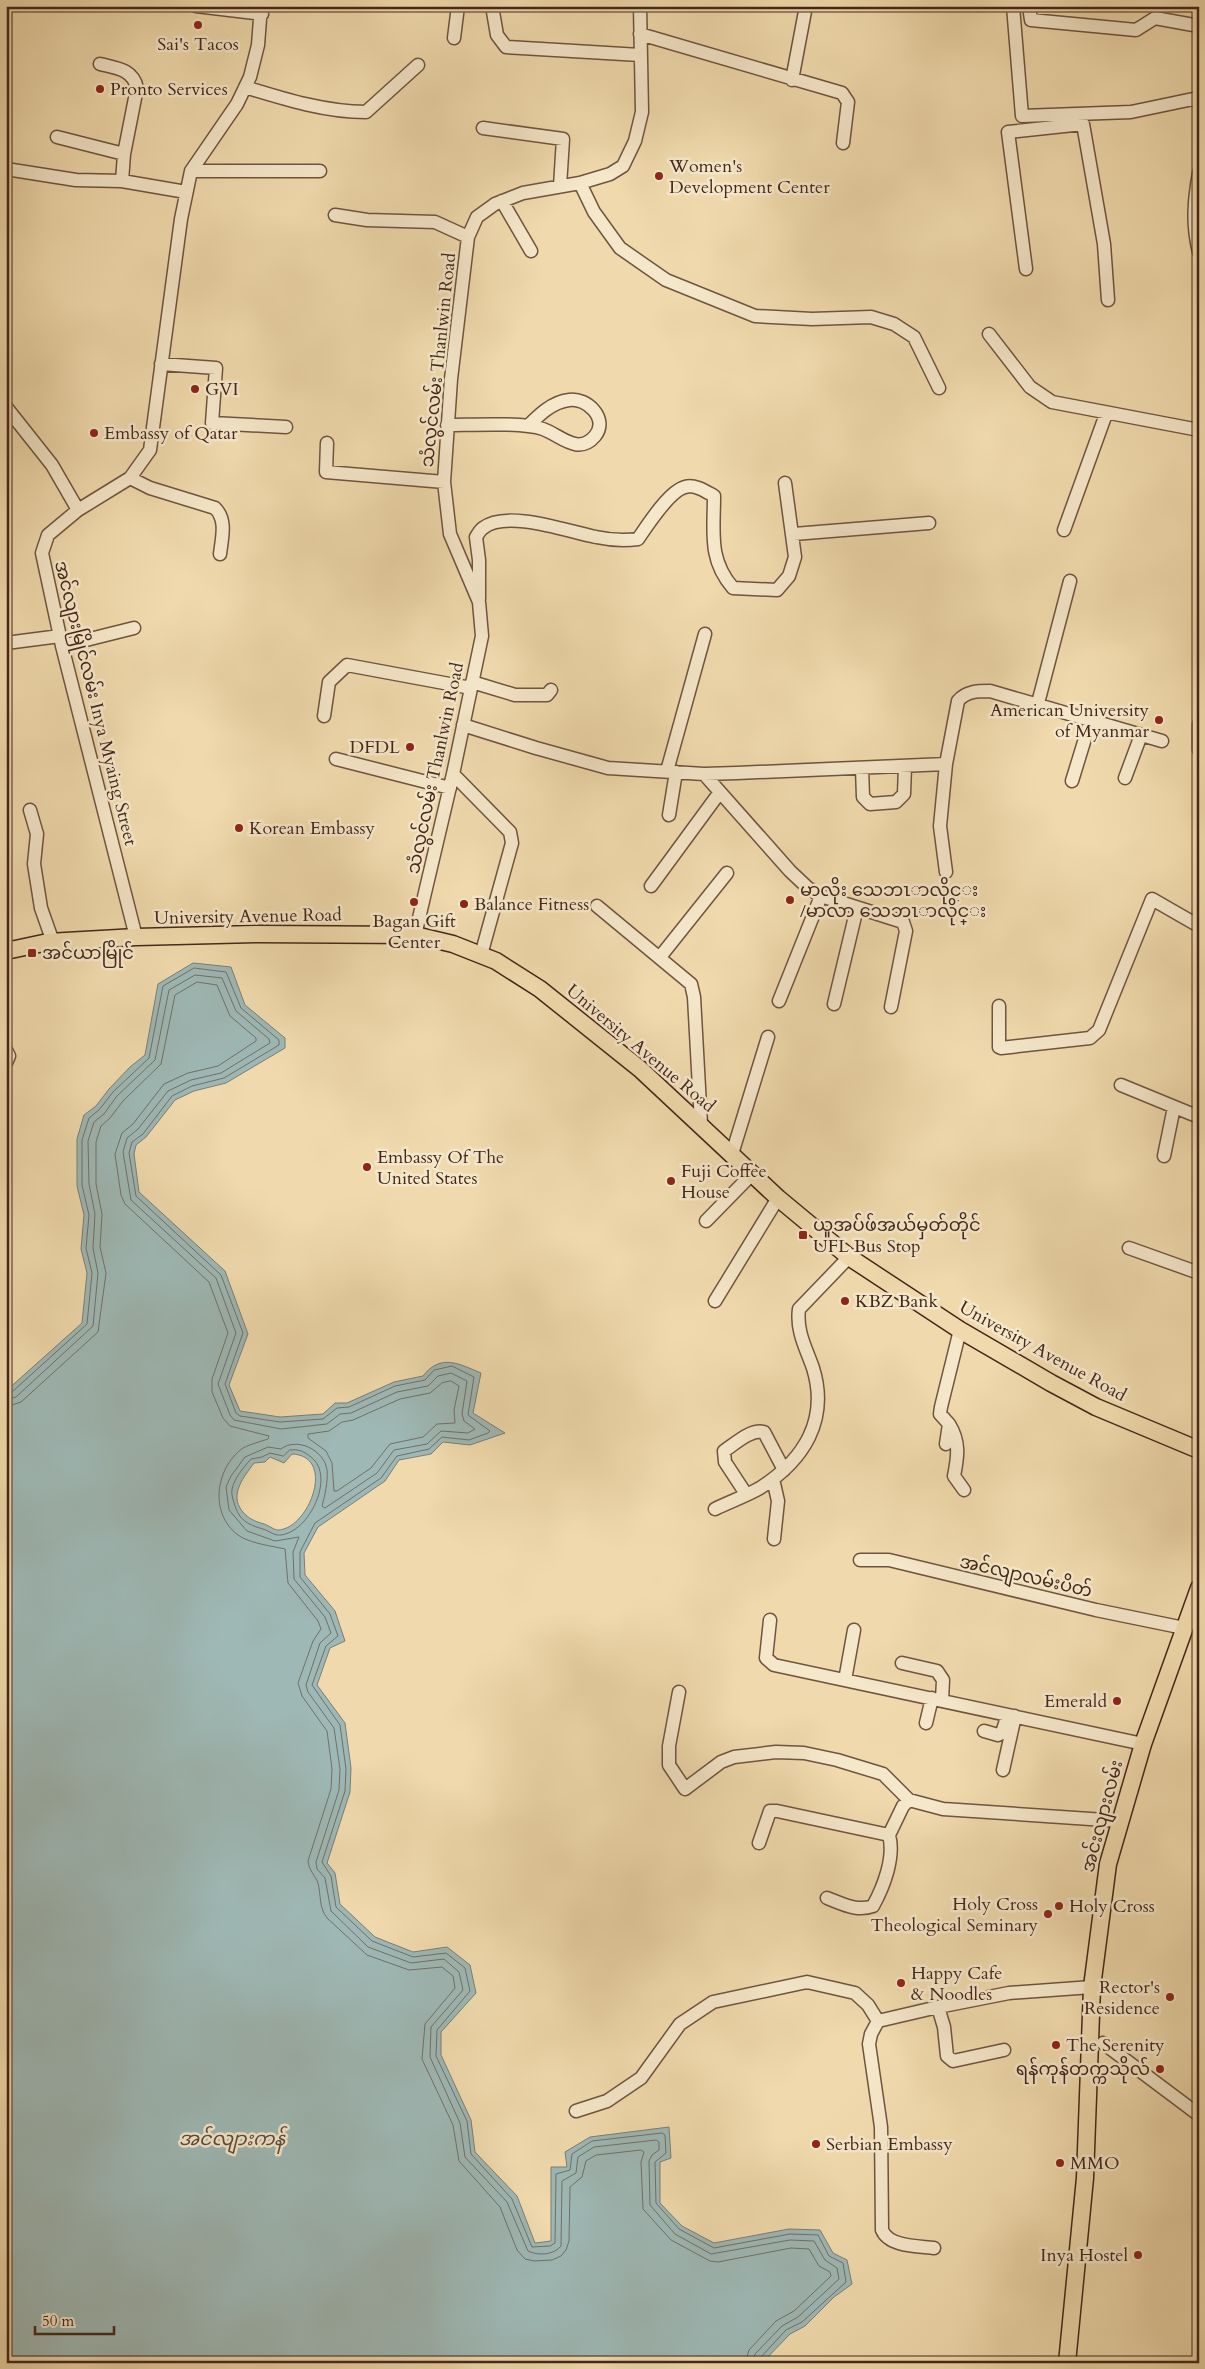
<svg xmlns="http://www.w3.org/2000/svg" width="1205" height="2369" font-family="Cardo,'Noto Sans Myanmar',serif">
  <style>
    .water { fill: #9eb8b5; stroke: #7a7e77; fill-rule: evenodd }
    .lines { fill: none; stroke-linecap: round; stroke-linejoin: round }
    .shore { stroke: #717068; stroke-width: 1 }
    .minor-casing { stroke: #6f543f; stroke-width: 15 }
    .major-casing { stroke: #44271a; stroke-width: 19 }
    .minor { stroke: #f5e7ca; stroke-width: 12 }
    .major { stroke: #f0daad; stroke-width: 16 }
    .poi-dot { fill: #8f2418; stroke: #f5e7ca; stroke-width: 2 }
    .labels { text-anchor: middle; stroke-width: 5; stroke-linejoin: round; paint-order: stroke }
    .poi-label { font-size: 18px; fill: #44271a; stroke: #f5e7ca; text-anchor: start }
    .street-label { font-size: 18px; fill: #44271a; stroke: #f5e7ca }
    .water-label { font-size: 19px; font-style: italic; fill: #5a4b41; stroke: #f5e7ca }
  </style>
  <rect width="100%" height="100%" fill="#f0daad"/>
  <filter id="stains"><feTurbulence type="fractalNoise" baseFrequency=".004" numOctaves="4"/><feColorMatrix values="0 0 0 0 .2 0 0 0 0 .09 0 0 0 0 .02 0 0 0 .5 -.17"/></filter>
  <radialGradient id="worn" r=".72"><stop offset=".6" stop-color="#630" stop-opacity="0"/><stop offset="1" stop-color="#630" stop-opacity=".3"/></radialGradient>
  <path class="water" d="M 193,963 L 231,967 L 245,1005 L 285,1038 L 285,1048 L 226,1083 L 194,1091 L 175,1100 L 146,1137 L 136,1145 L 134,1154 L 139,1192 L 225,1271 L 248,1334 L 229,1385 L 240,1411 L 280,1417 L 323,1414 L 335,1403 L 347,1403 L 394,1382 L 423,1376 C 441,1353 459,1364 481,1373 L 473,1413 L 505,1433 L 470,1445 L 443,1442 L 431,1454 L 399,1460 L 385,1481 L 318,1527 L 304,1553 L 305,1575 L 335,1611 L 345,1641 L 330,1648 L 317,1685 L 345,1723 L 351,1768 L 350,1792 L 327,1863 L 335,1873 L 340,1904 L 375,1937 L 413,1952 L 447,1947 L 470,1965 L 476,1993 L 441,2032 L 441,2055 L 471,2120 L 475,2152 L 517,2196 L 535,2243 L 551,2241 L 551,2167 L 567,2167 L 565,2152 L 590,2137 L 669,2127 L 671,2158 L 660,2162 L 660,2203 L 682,2226 L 714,2243 L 789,2229 L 820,2230 L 833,2253 L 847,2260 L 852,2284 L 834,2297 L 805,2326 L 790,2334 L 762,2363 L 6,2363 L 6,1391 L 82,1323 L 87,1273 L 81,1249 L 84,1215 L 77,1186 L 77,1139 L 84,1115 L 96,1106 L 109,1089 L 130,1067 L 145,1055 L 158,984 ZM 292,1454 C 337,1456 309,1529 278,1530 C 274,1530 268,1525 264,1524 C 254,1521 249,1519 242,1511 C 229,1494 244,1477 254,1463 L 265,1462 L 270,1457 L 284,1463 Z"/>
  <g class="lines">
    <path class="shore" d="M 451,1381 L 459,1386 L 454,1410 L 455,1423 L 437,1424 L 423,1437 L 390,1444 L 371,1468 L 337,1491 L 334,1491 L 332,1463 L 326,1451 L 308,1438 L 308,1434 L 329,1431 L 342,1422 L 353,1420 L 400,1399 L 430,1393 L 442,1383 Z
      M 6,1394 L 12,1392 L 87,1324 L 92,1273 L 86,1248 L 89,1215 L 82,1185 L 82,1140 L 89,1118 L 99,1110 L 113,1092 L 149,1058 L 163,986 L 194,968 L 226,972 L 241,1008 L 279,1040 L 279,1045 L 224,1078 L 192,1086 L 172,1096 L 143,1134 L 132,1142 L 129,1153 L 136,1196 L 221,1275 L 243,1333 L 225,1384 L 236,1413 L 240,1416 L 280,1422 L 323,1419 L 337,1408 L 349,1407 L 395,1386 L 425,1380 L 434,1370 L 452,1366 L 474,1377 L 468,1415 L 490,1431 L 488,1433 L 469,1440 L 442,1437 L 429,1449 L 397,1456 L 381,1478 L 315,1523 L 300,1552 L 300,1577 L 330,1614 L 338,1636 L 326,1646 L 312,1685 L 340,1725 L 346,1769 L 345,1791 L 322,1862 L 331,1876 L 336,1907 L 372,1941 L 413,1957 L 446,1953 L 465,1968 L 470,1991 L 437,2030 L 436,2056 L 467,2121 L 471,2154 L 512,2199 L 532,2247 L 550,2246 L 555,2243 L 556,2174 L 570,2170 L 572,2154 L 592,2141 L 662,2133 L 665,2135 L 666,2153 L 655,2162 L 656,2203 L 679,2229 L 714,2248 L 790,2234 L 818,2235 L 829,2256 L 843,2263 L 846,2282 L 802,2322 L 786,2330 L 761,2357 L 759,2363
      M 6,1400 L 16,1397 L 93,1326 L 98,1273 L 93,1248 L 95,1214 L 89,1184 L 88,1141 L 94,1122 L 104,1114 L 117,1096 L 155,1060 L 169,990 L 195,975 L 222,978 L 236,1011 L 269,1039 L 270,1043 L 221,1073 L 191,1080 L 168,1091 L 138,1129 L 127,1138 L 123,1152 L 131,1200 L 216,1278 L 236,1333 L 218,1384 L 230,1415 L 234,1420 L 281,1429 L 327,1424 L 340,1414 L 351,1413 L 397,1392 L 428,1386 L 438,1376 L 451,1373 L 467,1381 L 462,1414 L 464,1421 L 475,1429 L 468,1433 L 441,1431 L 427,1444 L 394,1450 L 377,1473 L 325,1508 L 322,1506 C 325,1495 328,1482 327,1470 C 324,1449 296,1437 281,1449 L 268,1447 L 245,1457 L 231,1476 L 226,1487 L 229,1510 L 247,1531 L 275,1541 L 299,1537 L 293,1552 L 294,1579 L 325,1617 L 331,1633 L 320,1643 L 306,1685 L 308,1692 L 334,1728 L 340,1769 L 339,1790 L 316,1862 L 317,1869 L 325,1878 L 331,1911 L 368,1947 L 411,1963 L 444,1959 L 459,1972 L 463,1990 L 431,2027 L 430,2057 L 460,2123 L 465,2157 L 507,2202 L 528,2251 C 538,2256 554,2255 561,2246 L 562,2181 L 576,2173 L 578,2157 L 594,2147 L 656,2140 L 659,2142 L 659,2150 L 652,2155 L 649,2161 L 650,2205 L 675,2234 L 711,2254 L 790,2240 L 814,2241 L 825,2260 L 837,2268 L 839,2279 L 798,2317 L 782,2326 L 755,2354 L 753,2363
      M 6,1407 L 21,1402 L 98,1332 L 106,1273 L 100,1247 L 102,1214 L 96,1184 L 96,1142 L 101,1126 L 110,1118 L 123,1101 L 161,1064 L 175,995 L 197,982 L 217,985 L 230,1016 L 256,1038 L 256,1041 L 218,1066 L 188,1073 L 164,1084 L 133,1124 L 122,1133 L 115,1154 L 121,1195 L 125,1204 L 209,1282 L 228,1333 L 212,1379 L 212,1392 L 223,1418 L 230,1426 L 269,1436 L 268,1439 C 262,1441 248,1445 243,1448 C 214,1469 209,1517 241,1537 C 254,1544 272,1546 285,1549 L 288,1583 L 318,1621 L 321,1629 L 313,1641 L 298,1683 L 302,1696 L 327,1731 L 332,1769 L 331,1789 L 308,1861 C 309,1871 315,1875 318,1883 C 321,1895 319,1908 327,1918 L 367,1955 L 409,1970 L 442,1967 L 453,1976 L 455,1988 L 425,2024 L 422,2059 L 453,2125 L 459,2161 L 500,2207 L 517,2250 L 525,2259 L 534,2261 L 552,2260 L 561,2256 L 566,2250 L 569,2241 L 570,2187 L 582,2177 L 586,2161 L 596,2155 L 641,2150 L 644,2152 L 641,2162 L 643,2209 L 671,2240 L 710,2261 L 718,2262 L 791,2248 L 809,2249 L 819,2266 L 830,2272 L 831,2276 L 794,2311 L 776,2321 L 749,2350 L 745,2363
      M 290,1450 C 299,1449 303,1451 311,1457 C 337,1477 307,1537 277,1535 C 272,1534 267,1530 263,1529 C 242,1523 237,1517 232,1495 C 230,1483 243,1468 251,1459 L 262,1457 L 270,1453 L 283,1456 Z"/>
    <defs>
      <path id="minor" d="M 196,6 L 262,14
        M 492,6 L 497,35 L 506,47 L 640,55
        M 1013,6 L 1022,116 L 1131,112 L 1193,99 L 1199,102
        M 1029,6 L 1031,20 L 1136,30 L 1155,18 L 1199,26
        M 640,34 L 842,93 L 848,102 L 843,143
        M 454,38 L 458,6
        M 100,64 C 116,68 133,69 137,88 L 124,154 L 122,181 L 186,192
        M 792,80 L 806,6
        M 245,87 C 284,99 325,112 366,112 L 418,65
        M 483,128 L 563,139 L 560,186
        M 57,137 L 124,154
        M 6,169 L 76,180 L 122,181
        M 191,171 L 320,171
        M 1199,173 C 1194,200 1192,225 1199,252
        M 580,183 L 594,212 L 620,248 L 666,280 L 755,316 L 812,319 L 871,317 L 894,324 L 914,337 L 939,388
        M 502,201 L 531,251
        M 335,215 L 367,220 L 435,222 L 468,237
        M 1026,269 L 1008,132 L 1083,124 L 1104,244 L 1108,300
        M 989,334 L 1030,387 L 1052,402 L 1199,430
        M 161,364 L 216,368 L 212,423 L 286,427
        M 6,407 L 52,465 L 78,510
        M 447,425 C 471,425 522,422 543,429 C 560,435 578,456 595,436 C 609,419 587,397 569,400 C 552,402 539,415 528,426
        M 327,443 L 326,472 L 444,482
        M 130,478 L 150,488 L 215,508 C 227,520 222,537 220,554
        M 1064,530 L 1106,414
        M 794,534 L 929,523
        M 479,599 L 479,560 L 476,537 C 478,534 480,530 483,528 C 507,509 569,532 596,537 C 610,540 624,541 638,539 C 647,526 669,491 685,487 C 695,484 705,491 714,496 C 714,532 708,559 733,588 L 777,590 L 789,576 L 795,557 L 785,483
        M 6,643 L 60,636
        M 62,646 L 134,628
        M 472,682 L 515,695 L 547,695 L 551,690
        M 1038,703 L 1070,581
        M 324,716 L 329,682 L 347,665 L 471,688
        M 1199,724 L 1199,750
        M 463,725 L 536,748 L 608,768 L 704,774 L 737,773 L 946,764
        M 336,759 L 450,788
        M 862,768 L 863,797 L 870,804 L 896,802 L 904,794 L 905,766
        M 667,771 L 705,634
        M 453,774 L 510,832 L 512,843 L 481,955
        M 704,774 L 790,871 L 808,888 L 821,896 L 903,922 L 906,931 L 891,1007
        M 1125,778 L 1141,735
        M 1072,781 L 1091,719
        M 30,810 L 37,834 L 34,864 L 41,908 L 53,942
        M 669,815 L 676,772
        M 946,872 L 940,826 L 946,764 L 958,701 C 966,691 978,691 990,691 L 1162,741
        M 651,886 L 720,792
        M 597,906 L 691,984 L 694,997 L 701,1124
        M 415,935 L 453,774 L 482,636 L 479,602 L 450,534 L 444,482 L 451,379 L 468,237 L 477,217 L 495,204 L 523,193 L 580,183 L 610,174 L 623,166 L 635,141 L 642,112 L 640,6
        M 136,937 L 62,646 L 42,553 L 48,535 L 78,510 L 130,478 L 150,450 L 181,219 L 191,171 L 237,104 L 250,77 L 258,45 L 261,6
        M 660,957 L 727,873
        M 779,1001 L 821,896
        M 834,1004 L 857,908
        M 999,1006 L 999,1047 L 1001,1048 L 1090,1038 L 1099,1030 L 1152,899 L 1199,926
        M 6,1050 L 9,1056 L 6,1063
        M 1121,1085 L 1199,1117
        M 732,1154 L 768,1037
        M 1164,1156 L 1174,1107
        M 706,1221 L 753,1173
        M 1129,1248 L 1199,1273
        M 715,1301 L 778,1198
        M 949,1424 C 960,1442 958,1456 954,1476 L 964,1490
        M 946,1444 L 949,1424 L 940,1414 L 941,1407 L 960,1330
        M 773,1479 L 778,1501 L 774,1539
        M 746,1494 L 725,1462 L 724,1451 C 735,1444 750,1429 764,1432 L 784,1470
        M 715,1509 C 729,1502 746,1496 760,1488 C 804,1460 829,1420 813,1368 C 806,1348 796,1331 799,1309 L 849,1257
        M 860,1560 L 889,1560 L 1096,1610 L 1184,1628
        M 770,1620 L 766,1658 L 774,1665 L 1143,1744
        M 902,1663 L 937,1671 L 943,1680 L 942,1700
        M 845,1680 L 854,1630
        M 679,1692 L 669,1746 L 669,1765 L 685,1789 L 721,1762 L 734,1757 L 776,1752 L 804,1753 L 837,1760 L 883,1774 L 909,1800
        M 926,1723 L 932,1698
        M 984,1731 L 998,1735 L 1002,1733 L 1007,1717
        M 1003,1770 L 1015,1716
        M 759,1843 L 770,1811 L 777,1811 L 889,1835 L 903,1806 L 909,1800 L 943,1809 L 1120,1821
        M 827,1898 C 843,1904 857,1912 873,1906 C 884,1886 895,1857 889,1835
        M 938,2007 L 944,2027 L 947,2056 L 953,2061 L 1004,2050
        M 1103,2043 L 1199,2115
        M 576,2111 L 607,2101 L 641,2078 L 680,2024 L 713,2002 L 807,1982 L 855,1993 L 868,2005 L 878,2021
        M 934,2248 C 918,2246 889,2247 882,2230 L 881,2127 L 869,2044 L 871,2034 L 878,2021 L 938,2007 L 1009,1993 L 1092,1987"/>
      <path id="major" d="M 6,951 L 48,942 L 136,937 L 256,934 L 415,935 L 453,944 L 496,961 L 540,989 L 640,1069 L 778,1198 L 849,1257 L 960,1330 L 1051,1383 L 1096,1407 L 1199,1450
        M 1067,2363 L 1085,2178 L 1092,1987 L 1108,1864 L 1143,1744 L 1199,1588"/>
    </defs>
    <use href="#minor" class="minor-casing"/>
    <use href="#major" class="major-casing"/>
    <use href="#minor" class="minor"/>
    <use href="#major" class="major"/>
  </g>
  <g class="poi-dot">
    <circle cx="198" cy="25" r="5"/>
    <circle cx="100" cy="89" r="5"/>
    <circle cx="659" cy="176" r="5"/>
    <circle cx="195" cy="389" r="5"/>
    <circle cx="94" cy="433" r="5"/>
    <circle cx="1159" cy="720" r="5"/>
    <circle cx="410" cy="747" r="5"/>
    <circle cx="239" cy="828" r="5"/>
    <circle cx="790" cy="900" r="5"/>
    <circle cx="414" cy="902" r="5"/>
    <circle cx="464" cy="904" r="5"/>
    <rect x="27" y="948" width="10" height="10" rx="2.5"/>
    <circle cx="367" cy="1167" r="5"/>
    <circle cx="671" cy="1181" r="5"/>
    <rect x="798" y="1230" width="10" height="10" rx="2.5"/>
    <circle cx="845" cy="1301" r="5"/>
    <circle cx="1117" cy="1701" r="5"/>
    <circle cx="1059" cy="1906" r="5"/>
    <circle cx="1048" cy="1914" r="5"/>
    <circle cx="901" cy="1983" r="5"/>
    <circle cx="1170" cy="1997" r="5"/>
    <circle cx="1056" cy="2045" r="5"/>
    <circle cx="1160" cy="2069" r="5"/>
    <circle cx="816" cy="2144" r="5"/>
    <circle cx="1060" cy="2163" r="5"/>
    <circle cx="1138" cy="2255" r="5"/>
  </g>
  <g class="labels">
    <g class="poi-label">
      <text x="198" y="50" text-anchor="middle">Sai's Tacos</text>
      <text x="110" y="95">Pronto Services</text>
      <text x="669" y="172">Women's<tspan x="669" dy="21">Development Center</tspan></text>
      <text x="205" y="395">GVI</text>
      <text x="104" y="439">Embassy of Qatar</text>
      <text x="1149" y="716" text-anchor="end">American University<tspan x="1149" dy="21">of Myanmar</tspan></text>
      <text x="400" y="753" text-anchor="end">DFDL</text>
      <text x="249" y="834">Korean Embassy</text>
      <text x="800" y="896">မာလိုး သေဘၤာလိုင္း<tspan x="800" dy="21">/မာလာ သေဘၤာလိုင္း</tspan></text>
      <text x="474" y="910">Balance Fitness</text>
      <text x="414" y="927" text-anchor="middle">Bagan Gift<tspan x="414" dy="21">Center</tspan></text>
      <text x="42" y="959">အင်ယာမြိုင်</text>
      <text x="377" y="1163">Embassy Of The<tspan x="377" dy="21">United States</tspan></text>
      <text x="681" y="1177">Fuji Coffee<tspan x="681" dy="21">House</tspan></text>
      <text x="813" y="1231">ယူအပ်ဖ်အယ်မှတ်တိုင်<tspan x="813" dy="21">UFL Bus Stop</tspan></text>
      <text x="855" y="1307">KBZ Bank</text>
      <text x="1107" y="1707" text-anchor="end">Emerald</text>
      <text x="1038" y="1910" text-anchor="end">Holy Cross<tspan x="1038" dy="21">Theological Seminary</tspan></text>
      <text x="1069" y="1912">Holy Cross</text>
      <text x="911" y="1979">Happy Cafe<tspan x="911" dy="21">&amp; Noodles</tspan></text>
      <text x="1160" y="1993" text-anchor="end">Rector's<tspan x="1160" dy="21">Residence</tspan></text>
      <text x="1066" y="2051">The Serenity</text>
      <text x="1150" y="2075" text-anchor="end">ရန်ကုန်တက္ကသိုလ်</text>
      <text x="826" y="2150">Serbian Embassy</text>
      <text x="1070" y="2169">MMO</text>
      <text x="1128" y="2261" text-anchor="end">Inya Hostel</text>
    </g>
    <g class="street-label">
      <text transform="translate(438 360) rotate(-84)" y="6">သံလွင်လမ်း Thanlwin Road</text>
      <text transform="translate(96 703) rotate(76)" y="6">အင်လျားမြိုင်လမ်း Inya Myaing Street</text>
      <text transform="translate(435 768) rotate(-78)" y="6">သံလွင်လမ်း Thanlwin Road</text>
      <text transform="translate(248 916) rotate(-1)" y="6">University Avenue Road</text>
      <text transform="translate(641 1048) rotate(40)" y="6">University Avenue Road</text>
      <text transform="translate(1043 1351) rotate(29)" y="6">University Avenue Road</text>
      <text transform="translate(1026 1576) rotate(13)" y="6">အင်လျာလမ်းပိတ်</text>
      <text transform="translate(1102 1816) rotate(-75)" y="6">အင်းလျားလမ်း</text>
    </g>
    <g class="water-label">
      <text x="232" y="2145">အင်လျားကန်</text>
    </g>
  </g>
  <rect width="1205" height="2369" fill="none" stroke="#f0daad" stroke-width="25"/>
  <rect x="8" y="8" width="1190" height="2354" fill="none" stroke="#44271a" stroke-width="2.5"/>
  <rect x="12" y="12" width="1180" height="2344" fill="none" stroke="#44271a"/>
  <path d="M35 2326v8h79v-8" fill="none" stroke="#44271a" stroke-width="2.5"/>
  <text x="42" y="2326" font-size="15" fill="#44271a" stroke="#f5e7ca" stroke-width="4" paint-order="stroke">50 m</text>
  <rect width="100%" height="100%" filter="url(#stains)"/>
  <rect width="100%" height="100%" fill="url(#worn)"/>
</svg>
